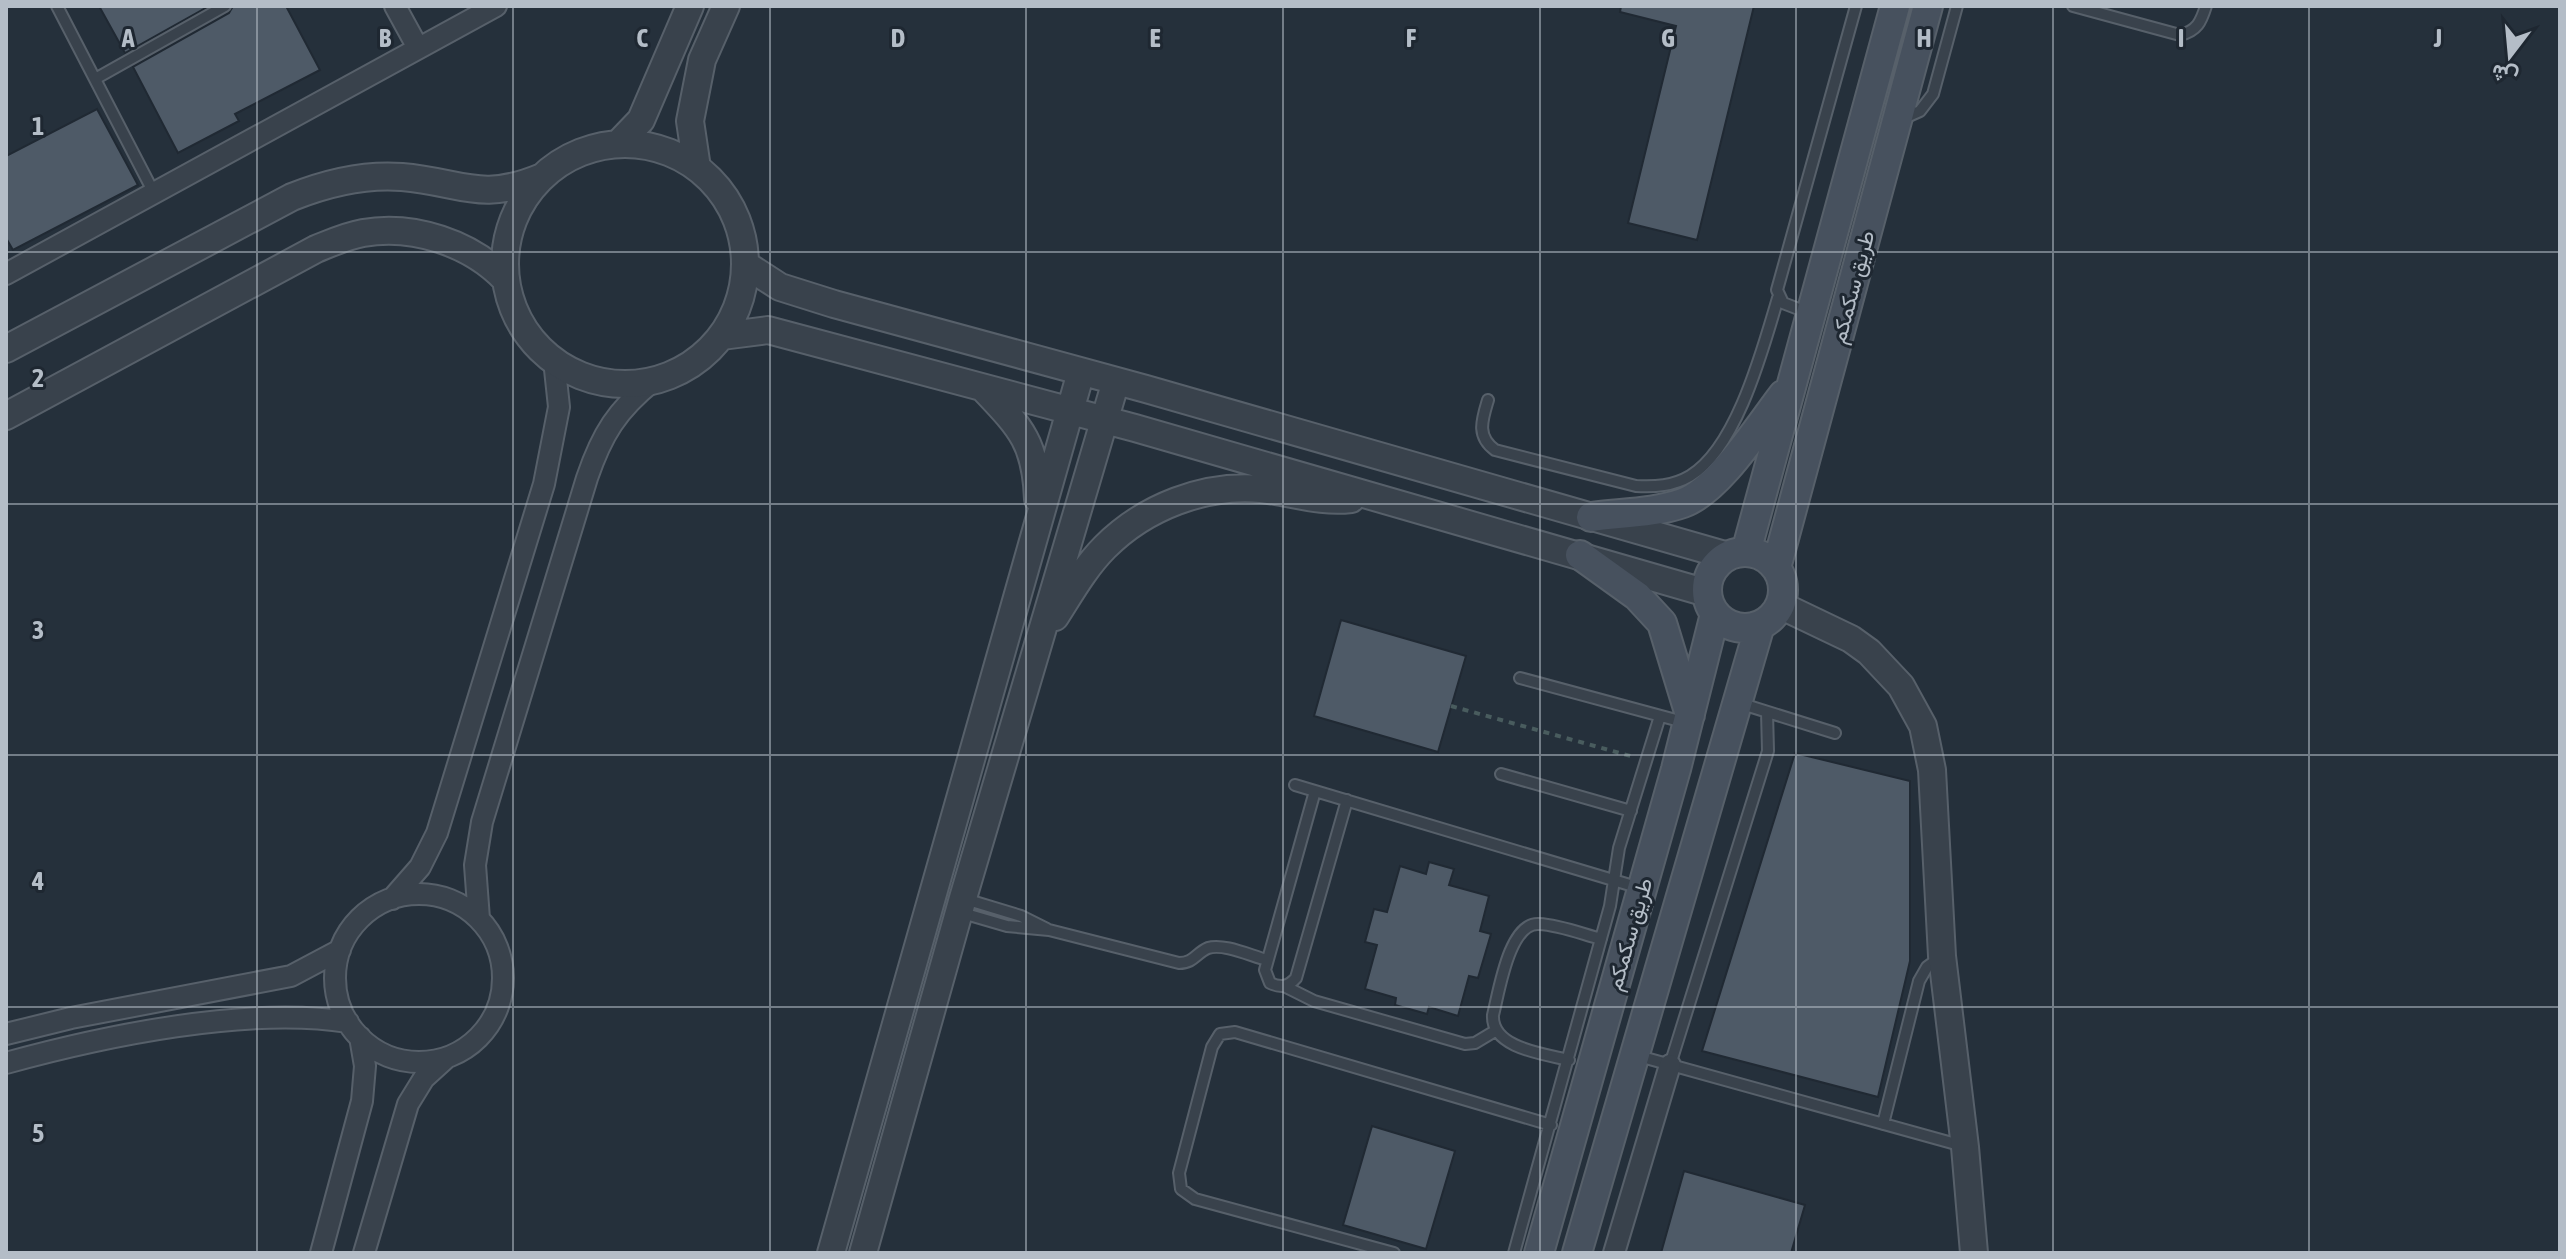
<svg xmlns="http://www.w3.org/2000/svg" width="2566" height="1259" font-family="'Asap Condensed',Vazirmatn,sans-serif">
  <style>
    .building { fill: #4e5a67; stroke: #202933; stroke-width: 2 }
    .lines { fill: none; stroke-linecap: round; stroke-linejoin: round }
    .service-casing { stroke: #57606a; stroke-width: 14 }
    .minor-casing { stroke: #57606a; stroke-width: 24 }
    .tertiary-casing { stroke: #57606a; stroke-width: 30 }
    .secondary-casing { stroke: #57606a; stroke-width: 32 }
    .path { stroke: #495c5e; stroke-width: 4; stroke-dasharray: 6 6; stroke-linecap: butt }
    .service { stroke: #39424c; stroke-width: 10 }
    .minor { stroke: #39424c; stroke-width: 20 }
    .tertiary { stroke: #39424c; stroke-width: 26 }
    .secondary { stroke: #47515e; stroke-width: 28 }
    .grid { fill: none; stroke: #b4bdc7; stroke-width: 2; stroke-opacity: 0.55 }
    .labels { text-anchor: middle; stroke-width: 6; stroke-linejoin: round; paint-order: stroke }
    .street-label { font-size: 22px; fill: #b4bdc7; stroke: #1e2731 }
    .grid-label { font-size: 26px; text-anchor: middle; font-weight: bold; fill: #b4bdc7; stroke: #1e2731; stroke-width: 6; stroke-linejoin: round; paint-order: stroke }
  </style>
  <rect width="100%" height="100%" fill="#25303b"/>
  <path class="building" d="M 99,6 L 209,6 L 125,53 Z
    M 233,6 L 286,6 L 320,70 L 235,114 L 239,121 L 178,153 L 133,67 L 229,13 Z
    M 1621,6 L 1754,6 L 1697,240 L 1628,223 L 1676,26 L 1620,12 Z
    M 97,109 L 138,185 L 13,250 L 6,238 L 6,156 Z
    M 1341,620 L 1466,656 L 1438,752 L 1314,716 Z
    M 1795,753 L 1910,781 L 1910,961 L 1878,1097 L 1702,1051 Z
    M 1429,862 L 1454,869 L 1449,885 L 1489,896 L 1480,931 L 1491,934 L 1478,978 L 1469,976 L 1458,1016 L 1429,1007 L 1427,1014 L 1395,1005 L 1396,998 L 1365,989 L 1377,945 L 1365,942 L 1374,909 L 1387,912 L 1400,866 L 1426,874 Z
    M 1372,1126 L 1455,1151 L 1426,1249 L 1343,1225 Z
    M 1684,1171 L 1805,1205 L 1791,1253 L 1661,1253 Z"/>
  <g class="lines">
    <defs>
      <path id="service" d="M 57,6 L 154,193
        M 2073,6 L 2180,35 C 2197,31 2201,22 2206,6
        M 95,79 L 225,6
        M 1902,119 L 1920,111 L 1933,94 L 1957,6
        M 1809,313 L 1783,303 L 1777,290 L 1856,6
        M 1488,400 C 1482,420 1476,436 1495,450 L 1636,486 C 1655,487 1673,486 1690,476 C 1737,448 1763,348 1778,298
        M 1520,678 L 1687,723
        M 1739,703 L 1835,733
        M 1501,774 L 1631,811
        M 1295,785 L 1640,888
        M 1315,791 L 1265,970 L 1270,983 C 1281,988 1288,987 1296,978 L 1347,800
        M 965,899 L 1021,916 L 1047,929
        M 959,912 L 1007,926 L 1049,930 L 1179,963 C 1194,963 1196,953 1208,948 C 1224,943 1251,956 1267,960
        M 1284,986 L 1314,1001 L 1465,1044 L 1475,1043 L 1495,1031
        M 1635,1055 L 1963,1146
        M 1569,1060 C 1544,1054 1491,1048 1493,1015 C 1499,992 1509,922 1539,924 C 1560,925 1582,934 1601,939
        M 1670,1065 L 1768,751 L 1767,712
        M 1883,1124 L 1919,981 L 1927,967 L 1938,959
        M 1394,1253 L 1195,1199 L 1181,1189 L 1179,1173 L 1212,1047 L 1220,1034 L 1235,1032 L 1551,1125
        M 1514,1253 L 1610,906 L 1619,848 L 1660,716"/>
      <path id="minor" d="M 395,6 L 418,48
        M 6,274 L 496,6
        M335 978a84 84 0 1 1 168 0a84 84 0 1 1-168 0Z
        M 392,899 L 420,867 L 437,833 L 544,484 L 559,407 L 554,360
        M 479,919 L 475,865 L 482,822 L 587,478 C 602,434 617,410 653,381
        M 6,1034 L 71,1018 L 291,976 L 340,950
        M 6,1063 C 104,1036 247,1006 348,1022
        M 321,1253 L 362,1101 L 365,1066 L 360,1037
        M 364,1253 L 408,1104 L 424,1078 L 446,1058
        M 1614,1253 L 1670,1065"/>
      <path id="tertiary" d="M 618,144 L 641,120 L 690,6
        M505 264a120 120 0 1 1 240 0a120 120 0 1 1-240 0Z
        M 697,168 L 690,121 L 702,60 L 726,6
        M 746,265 L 780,287 L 834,304 L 1146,389 L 1728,556
        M 722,336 L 768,330 L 1135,428 L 1707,593
        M 6,349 L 292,197 C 327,183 363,174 402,177 C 462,182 479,203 542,177
        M 984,389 C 1021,428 1036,443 1038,499
        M 6,416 L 316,249 C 331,243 346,236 363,233 C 413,224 471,243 506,280
        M 1780,605 L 1851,639 L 1869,652 L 1901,686 L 1923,726 L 1932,770 L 1942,956 L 1965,1147 L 1974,1253
        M 1055,617 C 1071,592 1085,567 1105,547 C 1145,507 1204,484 1261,489 C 1291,492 1320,503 1351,499
        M 831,1253 L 1081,372
        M 863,1253 L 963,898 L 1116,381"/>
      <path id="secondary" d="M 1591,517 C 1621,513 1655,513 1683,503 C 1719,490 1759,426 1783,395
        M 1746,552 L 1895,6
        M1707 590a38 38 0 1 1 76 0a38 38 0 1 1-76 0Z
        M 1580,555 L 1637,596 L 1662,623 L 1690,715
        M 1776,568 L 1928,6
        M 1539,1253 L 1676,769 L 1715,614
        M 1577,1253 L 1760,625"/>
    </defs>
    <use href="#service" class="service-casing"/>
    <use href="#minor" class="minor-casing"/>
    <use href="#tertiary" class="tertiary-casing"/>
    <use href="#secondary" class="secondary-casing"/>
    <path class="path" d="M 1451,706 L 1634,757"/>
    <use href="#service" class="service"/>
    <use href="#minor" class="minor"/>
    <use href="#tertiary" class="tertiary"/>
    <use href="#secondary" class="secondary"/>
  </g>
  <path class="grid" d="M 257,6 L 257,1253M 513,6 L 513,1253M 770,6 L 770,1253M 1026,6 L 1026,1253M 1283,6 L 1283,1253M 1540,6 L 1540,1253M 1796,6 L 1796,1253M 2053,6 L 2053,1253M 2309,6 L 2309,1253M 6,252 L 2560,252M 6,504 L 2560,504M 6,755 L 2560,755M 6,1007 L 2560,1007"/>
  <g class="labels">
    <g class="street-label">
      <text transform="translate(1852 287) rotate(-75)" y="8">طريق سكمكم</text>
      <text transform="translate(1629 934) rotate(-74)" y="8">طريق سكمكم</text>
    </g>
  </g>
  <g class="grid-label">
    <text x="128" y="47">A</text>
    <text x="385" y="47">B</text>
    <text x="642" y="47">C</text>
    <text x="898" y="47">D</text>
    <text x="1155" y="47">E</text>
    <text x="1411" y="47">F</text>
    <text x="1668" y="47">G</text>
    <text x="1924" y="47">H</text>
    <text x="2181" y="47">I</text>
    <text x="2438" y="47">J</text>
    <text x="38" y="135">1</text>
    <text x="38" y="387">2</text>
    <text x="38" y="639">3</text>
    <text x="38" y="890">4</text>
    <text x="38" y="1142">5</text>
  </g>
  <rect width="2566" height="1259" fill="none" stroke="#b4bdc7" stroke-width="16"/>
  <g transform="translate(2510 56) rotate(196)" stroke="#1e2731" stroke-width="6" paint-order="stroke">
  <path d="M0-6L14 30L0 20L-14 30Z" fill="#b4bdc7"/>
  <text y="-12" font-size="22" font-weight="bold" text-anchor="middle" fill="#b4bdc7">ش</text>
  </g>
</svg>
